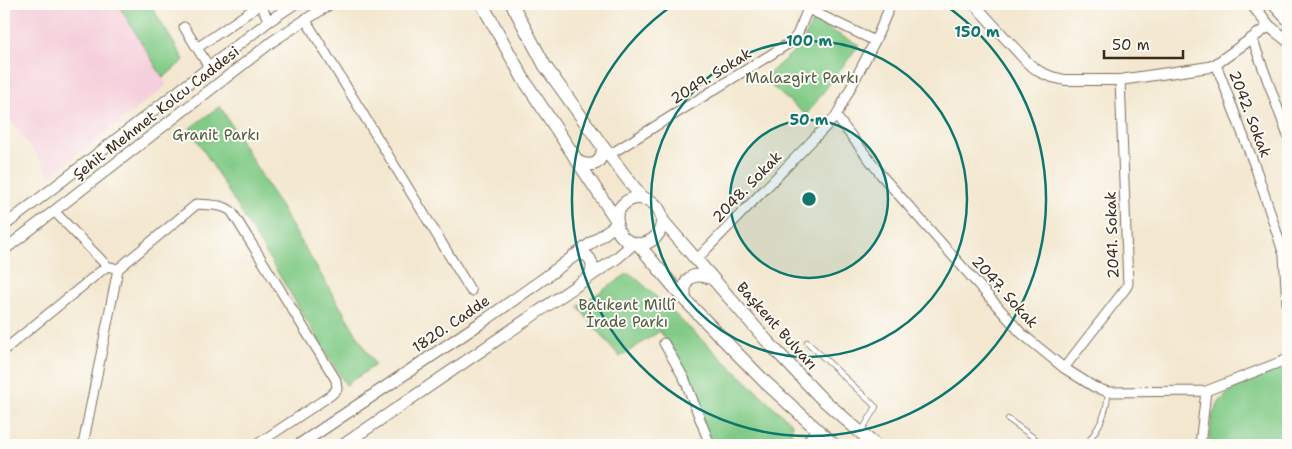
<svg xmlns="http://www.w3.org/2000/svg" width="1292" height="449" font-family="'Shantell Sans',sans-serif">
  <style>
    .built { fill: #f5cfdb }
    .green { fill: #82cb87; stroke: #5e7a52 }
    .lines { fill: none; stroke-linecap: round; stroke-linejoin: round }
    .service-casing { stroke: #7b6c5c; stroke-width: 6 }
    .minor-casing { stroke: #7b6c5c; stroke-width: 11 }
    .tertiary-casing { stroke: #7b6c5c; stroke-width: 12 }
    .secondary-casing { stroke: #7b6c5c; stroke-width: 13 }
    .primary-casing { stroke: #7b6c5c; stroke-width: 14 }
    .service { stroke: #fff; stroke-width: 4.5 }
    .minor { stroke: #fff; stroke-width: 9 }
    .tertiary { stroke: #fff; stroke-width: 10 }
    .secondary { stroke: #fff; stroke-width: 11 }
    .primary { stroke: #fff; stroke-width: 12 }
    .ring { fill: none; stroke: #0f766e; stroke-width: 2.5 }
    .labels { text-anchor: middle; stroke-width: 4; stroke-linejoin: round; paint-order: stroke }
    .street-label { font-size: 15px; fill: #3b2a1e; stroke: #fdfcf7 }
    .park-label { font-size: 15px; fill: #505a3e; stroke: #fdfcf7 }
    .centre { fill: #0f766e; stroke: #fdfcf7; stroke-width: 2.5 }
    .ring-label { font-size: 15px; text-anchor: middle; font-weight: bold; fill: #0f766e; stroke: #fdfcf7; stroke-width: 4; stroke-linejoin: round; paint-order: stroke }
  </style>
  <rect width="100%" height="100%" fill="#fdfcf7"/>
  <filter id="ink" filterUnits="userSpaceOnUse"><feTurbulence type="fractalNoise" baseFrequency=".02" numOctaves="2"/><feDisplacementMap in="SourceGraphic" scale="10" xChannelSelector="R" yChannelSelector="G"/><feConvolveMatrix kernelMatrix="1 2 1 2 8 2 1 2 1" color-interpolation-filters="sRGB"/></filter>
  <filter id="wash" filterUnits="userSpaceOnUse"><feTurbulence type="fractalNoise" baseFrequency=".0096" numOctaves="4" result="noise"/><feDisplacementMap in="SourceGraphic" scale="20" xChannelSelector="R" yChannelSelector="G"/><feGaussianBlur stdDeviation="1.12" result="paint"/><feColorMatrix in="noise" values="0 0 0 0 0 0 0 0 0 0 0 0 0 0 0 0 0 1.4 0 .05"/><feComposite in="paint" operator="in"/></filter>
  <g filter="url(#wash)">
    <rect width="100%" height="100%" fill="#f3e7cf"/>
    <path class="built" d="M 4,4 L 118,4 L 167,85 L 51,175 L 4,112 Z"/>
    <path class="green" d="M 118,4 L 150,4 L 184,60 L 163,78 Z
      M 813,21 L 859,45 L 806,115 L 763,79 L 801,45 Z
      M 220,106 L 375,365 L 346,385 L 190,128 Z
      M 627,274 L 632,275 L 637,279 L 792,424 L 790,445 L 711,445 L 687,375 L 660,331 L 620,357 L 578,307 Z
      M 1288,363 L 1288,441 L 1285,445 L 1208,445 L 1212,416 L 1220,401 L 1234,388 Z"/>
  </g>
  <g filter="url(#ink)">
    <g class="lines">
      <defs>
        <path id="service" d="M 807,342 L 876,407 L 861,432
          M 1008,419 L 1044,445
          M 1086,445 C 1099,427 1107,415 1108,392"/>
        <path id="minor" d="M 260,4 L 269,21
          M 808,9 L 875,41
          M 305,19 L 471,291
          M 184,27 L 209,67
          M 1252,38 L 1288,136
          M 197,48 L 261,4
          M 1216,64 L 1257,172 L 1284,255 L 1288,319
          M 836,116 L 882,176 L 1021,333 L 1064,368 L 1094,387 L 1108,392 L 1206,391 L 1288,359
          M 609,155 L 791,42 L 797,35 L 810,4
          M 54,211 L 107,266 L 118,269 L 197,204 C 209,205 223,204 232,212 L 336,380 L 337,389 L 331,395 L 256,445
          M 696,260 L 836,116 L 875,41 L 891,4
          M 664,343 L 685,380 L 710,445
          M 4,350 L 107,266
          M 1064,368 L 1126,288 L 1128,284 L 1120,80
          M 83,445 L 118,269
          M 805,445 L 816,429
          M 1200,445 L 1206,391"/>
        <path id="tertiary" d="M 974,4 L 1029,64 L 1040,72 L 1052,77 L 1065,80 L 1120,80 L 1209,67 L 1216,64 L 1269,26
          M 4,226 L 269,21 L 294,4
          M 4,250 L 273,41 L 330,4"/>
        <path id="secondary" d="M 1252,4 L 1269,26 L 1288,41
          M 1273,4 L 1288,20
          M 573,256 C 590,250 596,263 589,277
          M 299,445 L 488,318 L 546,277 L 617,224
          M 343,445 L 617,258 L 634,243"/>
        <path id="primary" d="M 482,4 L 524,80 L 617,221
          M 512,4 L 545,66 L 603,147 L 643,199
          M 578,162 C 593,168 602,164 603,147
          M616 221a23 23 0 1 1 46 0a23 23 0 1 1-46 0Z
          M 662,220 L 767,341 L 820,397 L 875,445
          M 638,244 L 685,300 L 764,381 L 834,445
          M 685,300 C 682,279 691,271 711,278"/>
      </defs>
      <use href="#service" class="service-casing"/>
      <use href="#minor" class="minor-casing"/>
      <use href="#tertiary" class="tertiary-casing"/>
      <use href="#secondary" class="secondary-casing"/>
      <use href="#primary" class="primary-casing"/>
      <use href="#service" class="service"/>
      <use href="#minor" class="minor"/>
      <use href="#tertiary" class="tertiary"/>
      <use href="#secondary" class="secondary"/>
      <use href="#primary" class="primary"/>
    </g>
  </g>
  <circle cx="809" cy="199" r="79" fill="#0f766e" fill-opacity=".12"/>
  <g class="ring">
    <circle cx="809" cy="199" r="79"/>
    <circle cx="809" cy="199" r="158"/>
    <path d="M945 5A237 237 0 1 1 673 5"/>
  </g>
  <g class="labels">
    <g class="street-label">
      <text transform="translate(711 76) rotate(-32)" y="5">2049. Sokak</text>
      <text transform="translate(156 113) rotate(-38)" y="5">Şehit Mehmet Kolcu Caddesi</text>
      <text transform="translate(1250 114) rotate(69)" y="5">2042. Sokak</text>
      <text transform="translate(747 187) rotate(-46)" y="5">2048. Sokak</text>
      <text transform="translate(1112 235) rotate(-92)" y="5">2041. Sokak</text>
      <text transform="translate(1005 292) rotate(48)" y="5">2047. Sokak</text>
      <text transform="translate(451 324) rotate(-34)" y="5">1820. Cadde</text>
      <text transform="translate(777 326) rotate(48)" y="5">Başkent Bulvarı</text>
    </g>
    <g class="park-label">
      <text x="802" y="83">Malazgirt Parkı</text>
      <text x="216" y="140">Granit Parkı</text>
      <text x="627" y="310">Batıkent Millî<tspan x="627" dy="17">İrade Parkı</tspan></text>
    </g>
  </g>
  <circle cx="809" cy="199" r="8" class="centre"/>
  <g class="ring-label">
    <text x="977" y="37">150 m</text>
    <text x="809" y="46">100 m</text>
    <text x="809" y="125">50 m</text>
  </g>
  <rect width="1292" height="449" fill="none" stroke="#fdfcf7" stroke-width="20"/>
  <path d="M1104 50v8h79v-8" fill="none" stroke="#3b2a1e" stroke-width="2.5"/>
  <text x="1112" y="50" font-size="15" fill="#3b2a1e" stroke="#fdfcf7" stroke-width="4" paint-order="stroke">50 m</text>
</svg>
